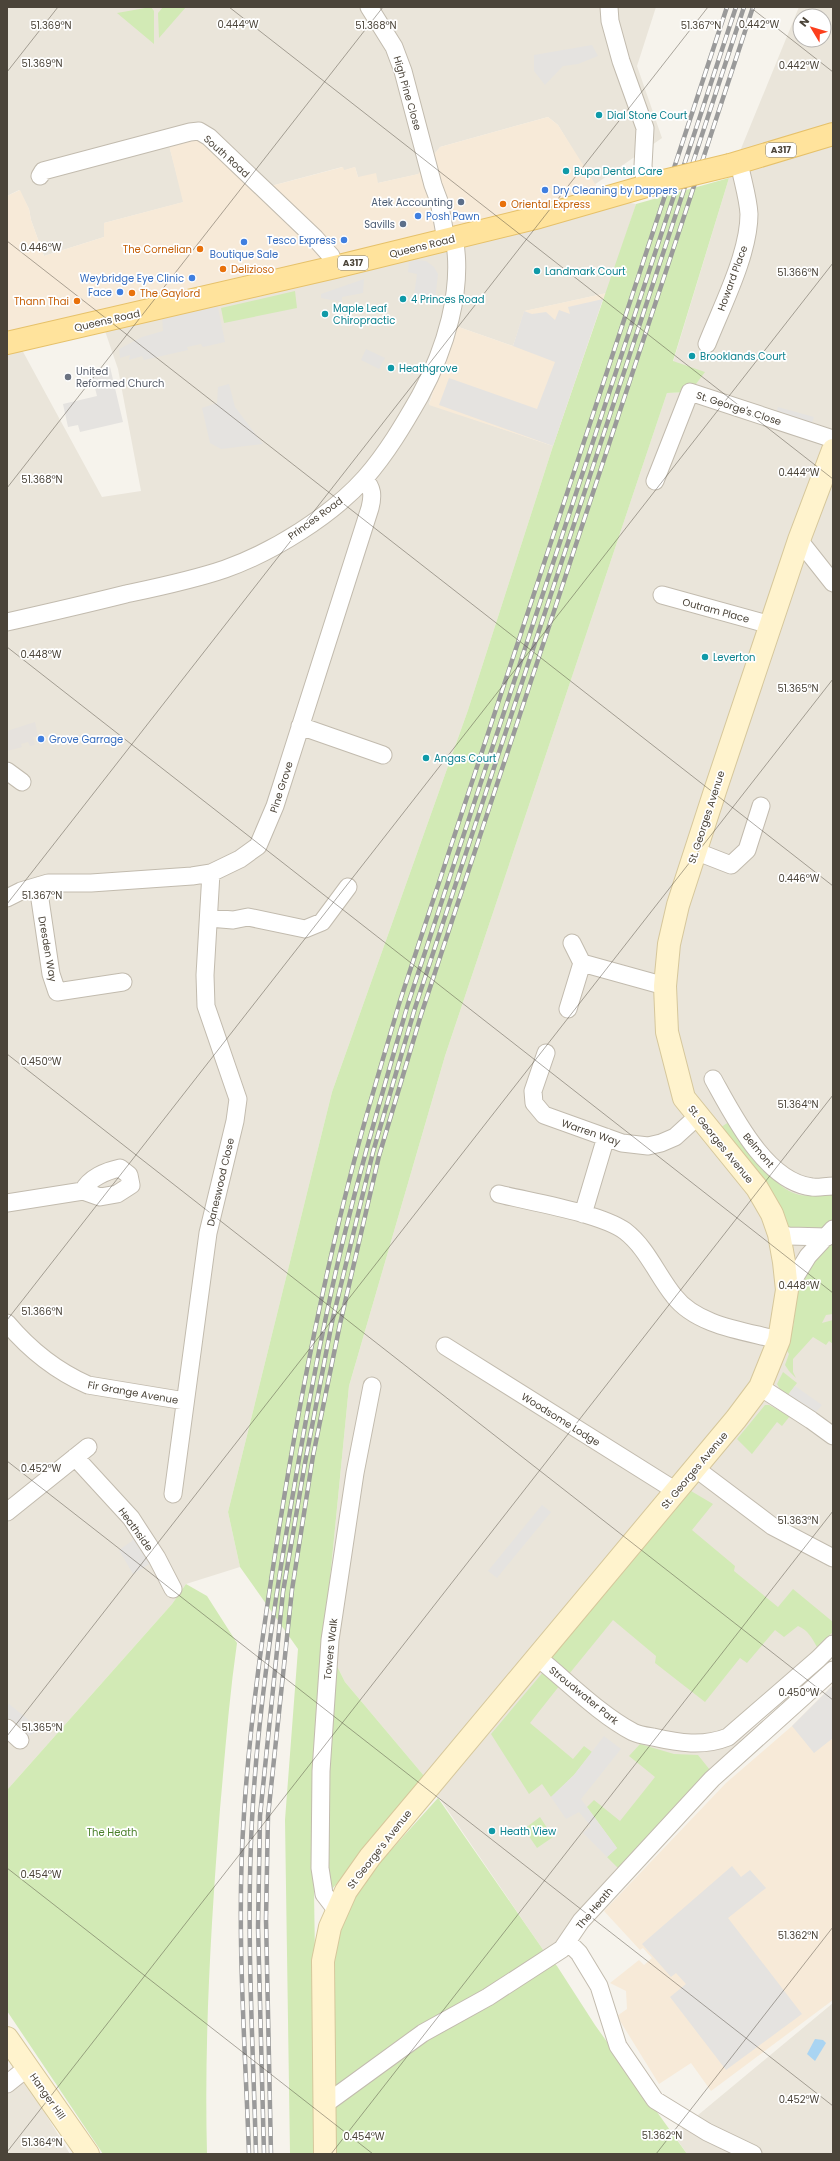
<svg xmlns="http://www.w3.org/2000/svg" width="840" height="2161" font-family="Poppins,sans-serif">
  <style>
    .residential { fill: #eae5da; fill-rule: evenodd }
    .commercial { fill: #f7ead8 }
    .industrial { fill: #e6e2dd }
    .green { fill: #d2eab5 }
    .parking { fill: #e5e3e0 }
    .water { fill: #a9d4f2 }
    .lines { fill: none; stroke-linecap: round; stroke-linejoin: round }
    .street-casing { stroke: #c2bbae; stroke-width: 19 }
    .secondary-casing { stroke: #d6c79b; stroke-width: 24 }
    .primary-casing { stroke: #e6c16a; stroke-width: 24 }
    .street { stroke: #fff; stroke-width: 17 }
    .secondary { stroke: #fff3cd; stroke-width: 22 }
    .primary { stroke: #ffe39c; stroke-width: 22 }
    .rail-casing { stroke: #9a9a9a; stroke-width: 4.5 }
    .rail { stroke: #fff; stroke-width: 3; stroke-dasharray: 9; stroke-linecap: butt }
    .primary-bridge-casing { stroke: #e6c16a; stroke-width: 24; stroke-linecap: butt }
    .primary-bridge { stroke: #ffe39c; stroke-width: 22 }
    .ticks { fill: none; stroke: #4b4439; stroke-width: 1; stroke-opacity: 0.45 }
    .culture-dot { fill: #0f9aa8; stroke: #fff; stroke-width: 1.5 }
    .shop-dot { fill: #3f7fe0; stroke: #fff; stroke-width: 1.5 }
    .service-dot { fill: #5c6f8a; stroke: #fff; stroke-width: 1.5 }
    .food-dot { fill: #e8710a; stroke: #fff; stroke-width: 1.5 }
    .worship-dot { fill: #6b7280; stroke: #fff; stroke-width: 1.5 }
    .labels { text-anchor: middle; stroke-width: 3.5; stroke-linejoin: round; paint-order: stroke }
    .shield { fill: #fff; stroke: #817c74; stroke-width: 1 }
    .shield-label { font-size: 9px; font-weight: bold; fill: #4b4439 }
    .street-label { font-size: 10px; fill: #4b4439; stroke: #fff }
    .culture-label { font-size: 10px; fill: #0d838f; stroke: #fff; text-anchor: start }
    .shop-label { font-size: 10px; fill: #366cbe; stroke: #fff; text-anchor: start }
    .service-label { font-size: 10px; fill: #4e5e75; stroke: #fff; text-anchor: end }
    .food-label { font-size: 10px; fill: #c56008; stroke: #fff; text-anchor: start }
    .worship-label { font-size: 10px; fill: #5b616d; stroke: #fff; text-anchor: start }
    .park-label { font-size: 10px; fill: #4a7f2a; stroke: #fff }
    .ticks-label { font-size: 10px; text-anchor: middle; fill: #4b4439; stroke: #fff; stroke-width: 3.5; stroke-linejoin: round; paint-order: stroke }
  </style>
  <rect width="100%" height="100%" fill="#f6f3ec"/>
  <path class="residential" d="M 7,7 L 656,7 L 637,66 L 662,138 L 594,185 L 558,125 L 548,117 L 440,147 L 419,174 L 378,183 L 358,177 L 355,167 L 343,171 L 342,167 L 256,190 L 169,145 L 184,202 L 104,223 L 104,237 L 44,256 L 31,220 L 29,209 L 19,190 L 7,196 Z
    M 799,7 L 833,7 L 833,1655 L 803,1686 L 759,1722 L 710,1770 L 546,1954 L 425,1777 L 345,1682 L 324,1640 L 349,1386 L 445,1056 L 667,393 L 690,392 L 704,372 L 673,362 L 729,178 ZM 800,16 L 824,16 L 824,40 L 800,40 Z
    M 604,198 L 636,204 L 607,293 L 525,311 L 513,346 L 453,325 L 429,404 L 553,446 L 468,710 L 332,1092 L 228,1512 L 240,1567 L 186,1584 L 172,1604 L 7,1790 L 7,339 L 15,337 L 102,497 L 141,491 L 118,369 L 105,331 Z
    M 833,2003 L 833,2154 L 687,2154 L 674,2135 Z
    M 19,2082 L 26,2082 L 70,2154 L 7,2154 L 7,2092 Z"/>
  <path class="commercial" d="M 548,117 L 558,125 L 604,198 L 7,339 L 7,196 L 20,190 L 29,209 L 31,220 L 44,256 L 104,237 L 104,223 L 183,202 L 169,145 L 198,138 L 256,190 L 343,167 L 344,170 L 355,167 L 358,177 L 376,173 L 378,183 L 418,174 L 440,147 Z
    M 607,293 L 603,299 L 553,446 L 429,405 L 453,325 L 513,346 L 524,311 Z
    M 833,1685 L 833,2000 L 711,2091 L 691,2063 L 659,2084 L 617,2016 L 627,2009 L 626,1991 L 610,1983 L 639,1960 L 644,1965 L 652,1958 L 643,1948 L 640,1950 L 604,1911 L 726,1783 L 792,1726 Z"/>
  <path class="industrial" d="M 35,722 L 38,736 L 33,737 L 35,745 L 30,746 L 28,742 L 21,744 L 22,747 L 7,751 L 7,731 Z"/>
  <path class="green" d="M 151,7 L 154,11 L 154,44 L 117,13 Z
    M 163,7 L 186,7 L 159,38 L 158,13 Z
    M 729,178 L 673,361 L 705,372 L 690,392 L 667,393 L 445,1056 L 349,1386 L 324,1640 L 345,1682 L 425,1777 L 328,1894 L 331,1697 L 313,1825 L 318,2154 L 290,2154 L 285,1820 L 298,1649 L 240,1567 L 228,1512 L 332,1092 L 468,710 L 553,446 L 636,204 Z
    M 295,291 L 297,308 L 224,323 L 221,308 Z
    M 735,1118 C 752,1153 784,1218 833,1188 L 833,1236 L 789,1236 L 712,1133 Z
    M 833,1240 L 833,1314 L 826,1315 L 822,1323 L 833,1320 L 833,1344 L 829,1341 L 826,1345 L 813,1337 L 793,1359 L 793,1372 L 796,1378 L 789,1371 L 785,1365 L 789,1354 L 786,1349 L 794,1323 L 793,1299 L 798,1283 L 814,1257 Z
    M 783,1372 L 797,1383 L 787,1396 L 782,1393 L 777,1384 Z
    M 765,1405 L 769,1405 L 790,1416 L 782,1426 L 777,1422 L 752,1454 L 737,1439 Z
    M 691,1491 L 713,1504 L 692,1530 L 735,1566 L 734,1571 L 778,1607 L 793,1589 L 833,1622 L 833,1632 L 817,1647 C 812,1638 808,1630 798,1626 L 784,1637 L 775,1630 L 747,1663 L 740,1658 L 705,1702 L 655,1663 L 656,1656 L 613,1620 L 565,1679 L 546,1664 Z
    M 186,1584 L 207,1596 L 237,1643 C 229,1698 225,1754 220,1809 C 211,1924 204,2039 207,2154 L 103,2154 L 7,2011 L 7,1790 L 172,1604 Z
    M 544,1671 L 560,1685 L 530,1723 L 573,1759 L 584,1746 L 592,1752 L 574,1775 L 551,1797 L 542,1784 L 529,1794 L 491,1734 Z
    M 640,1744 L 674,1754 L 698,1755 L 710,1770 L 620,1870 L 607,1857 L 617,1848 L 587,1807 L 594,1800 L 620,1821 L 655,1777 L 629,1756 Z
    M 438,1798 L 546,1954 L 557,1966 L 595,2025 L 687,2154 L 336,2154 L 334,1957 L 345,1916 L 359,1889 L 374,1869 Z
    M 540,1817 L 553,1837 L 537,1848 L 524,1829 Z"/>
  <path class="parking" d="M 592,45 L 598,56 L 578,64 L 563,66 L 545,85 L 534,71 L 534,55 Z
    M 416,260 L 426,261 L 434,267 L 438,274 L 435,300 L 414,295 L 417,274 L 408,272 L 409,262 Z
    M 364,279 L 363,293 L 342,297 L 342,302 L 321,298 L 321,294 Z
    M 603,299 L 553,446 L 439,405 L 449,378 L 537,409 L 555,362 L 513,346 L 524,311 L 532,314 L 546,312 L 555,320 L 559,310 L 570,314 L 568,307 Z
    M 217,303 L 225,342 L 203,347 L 201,344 L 187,347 L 188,350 L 144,360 L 142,356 L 129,360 L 130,355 L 120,358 L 119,349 L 142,337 L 163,331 L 162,315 Z
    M 366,349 L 385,358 L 379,369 L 361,360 Z
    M 110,367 L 123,422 L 80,432 L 78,425 L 68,427 L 63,404 L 97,396 L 91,372 Z
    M 229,384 L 235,407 L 263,444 L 221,449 L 210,443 L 202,408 L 217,403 L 218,387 Z
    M 778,407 L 814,417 L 809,431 L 774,420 Z
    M 795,1386 L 822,1405 L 806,1424 L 777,1409 Z
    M 542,1505 L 551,1512 L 497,1578 L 488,1571 Z
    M 134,1533 L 168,1591 L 149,1564 L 133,1574 L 119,1550 L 132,1541 Z
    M 833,1685 L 833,1738 L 814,1753 L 792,1726 Z
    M 9,1704 L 41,1730 L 14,1743 L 7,1738 L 7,1706 Z
    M 604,1736 L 621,1749 L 581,1799 L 617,1848 L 607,1857 L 583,1833 L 591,1826 L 579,1812 L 566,1819 L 551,1797 L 574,1775 Z
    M 732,1866 L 741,1877 L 750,1870 L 766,1888 L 728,1918 L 802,2014 L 726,2070 L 670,1997 L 686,1984 L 676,1973 L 671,1977 L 642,1944 Z"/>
  <path class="water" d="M 815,2039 L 823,2040 L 826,2043 L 815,2061 L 807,2054 Z"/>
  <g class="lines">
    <defs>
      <path id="street" d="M 369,7 L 394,47 L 403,71 L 433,185 L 439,201 L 446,240
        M 609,7 L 610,21 L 621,61 L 645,128 L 643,166 L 646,186
        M 40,176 L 43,171 L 190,132 L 199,131 L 209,137 L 315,238 L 331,256 L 335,267
        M 707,344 C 722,306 749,254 749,214 C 748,197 742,179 739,162
        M 655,481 L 690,392 L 833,439
        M 799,540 L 833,583
        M 662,595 L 771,625
        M 7,622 C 47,613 86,604 126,594 C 159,587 193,580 225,569 C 273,552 331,516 365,478 C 387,453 404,424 420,396 C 445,350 464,290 454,237
        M 300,726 L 383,755
        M 7,771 L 22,782
        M 695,851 L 731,865 L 747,850 L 761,806
        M 38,886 L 51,974 L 57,992 L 123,982
        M 7,898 L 21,891 L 48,883 L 91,883 L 192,876 L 211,873 L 240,859 L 258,846 L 275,806 L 370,508 C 373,496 373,488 364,479
        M 209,918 L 233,920 L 248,917 L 305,929 L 322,922 L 348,887
        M 582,963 L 665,986
        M 568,1009 L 582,963 L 572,943
        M 546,1053 L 533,1091 L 534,1103 L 544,1115 L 622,1143 L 648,1146 L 661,1143 L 675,1137 L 698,1116
        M 713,1079 C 733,1115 766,1182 812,1187 C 818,1188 826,1186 833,1186
        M 499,1194 C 531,1202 600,1213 625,1231 C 647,1248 657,1275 674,1296 C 697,1326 745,1331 779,1340
        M 7,1203 L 83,1191 L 100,1197 L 117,1194 L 131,1185 L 129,1175 L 120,1168 C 106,1171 89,1178 83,1191
        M 583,1214 L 606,1137
        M 779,1234 L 789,1236 L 827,1237
        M 787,1290 L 808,1256 L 833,1229
        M 7,1323 C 29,1349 56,1371 88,1385 L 185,1401
        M 445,1346 L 676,1491
        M 760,1387 L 811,1420 L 833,1436
        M 75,1457 L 131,1518 L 157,1558 L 173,1589
        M 695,1468 L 772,1526 L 833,1558
        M 173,1494 L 208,1233 L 235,1121 L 238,1099 L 206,1006 L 205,975 L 211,873
        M 7,1512 L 88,1447
        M 537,1657 C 567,1681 599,1714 633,1732 C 639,1735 647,1736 653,1737 C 679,1743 703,1747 728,1737 L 818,1659 L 833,1644
        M 7,1728 L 20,1740
        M 337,1911 L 324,1894 L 320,1868 L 321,1771 L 330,1640 L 355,1473 L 372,1386
        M 568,1942 L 579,1953 L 599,1986 L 618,2046 L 655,2100 L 707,2132 L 753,2154
        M 7,2084 L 27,2068
        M 324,2105 L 423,2033 L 488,1997 L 562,1949 L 581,1921 L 712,1779 L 833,1670"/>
      <path id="secondary" d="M 7,2038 L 88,2154
        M 325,2154 L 323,1961 L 330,1927 L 346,1891 L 370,1857 L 423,1794 L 736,1419 L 760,1387 L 779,1340 L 787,1290 L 784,1262 L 779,1234 L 772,1214 L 757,1188 L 684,1098 L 667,1032 L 665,986 L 669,944 L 678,905 L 715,791 L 799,540 L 833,450"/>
      <path id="primary" d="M 730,165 L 833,134
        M 7,343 L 335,267 L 539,217 L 664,181"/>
    </defs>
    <use href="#street" class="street-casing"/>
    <use href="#secondary" class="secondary-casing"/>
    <use href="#primary" class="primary-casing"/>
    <use href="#street" class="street"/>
    <use href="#secondary" class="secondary"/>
    <use href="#primary" class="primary"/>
    <defs>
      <path id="rail" d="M 249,2154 C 245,2041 236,1927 244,1814 C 250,1719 264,1624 279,1529 C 299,1402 324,1275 357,1150 C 370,1101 385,1053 399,1004 L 727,7
        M 256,2154 C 253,2043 246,1931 252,1820 C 257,1722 271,1625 287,1529 C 300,1452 313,1375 330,1298 C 351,1199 380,1101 408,1004 L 736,7
        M 264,2154 L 258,1927 L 260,1816 L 283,1592 L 305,1463 L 332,1322 L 373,1152 L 415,1008 L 744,7
        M 271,2154 L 266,1919 L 268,1816 L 292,1590 L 313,1456 L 340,1324 L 379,1156 L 421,1015 L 753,7"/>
    </defs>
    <use href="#rail" class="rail-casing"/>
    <use href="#rail" class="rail"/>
    <defs>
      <path id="primary-bridge" d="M 664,181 L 730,165"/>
    </defs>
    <use href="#primary-bridge" class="primary-bridge-casing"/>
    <use href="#primary-bridge" class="primary-bridge"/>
  </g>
  <path class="ticks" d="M 229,7 L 833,479M 750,7 L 833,72M 7,72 L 58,7M 7,241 L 833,886M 7,488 L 383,7M 7,647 L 833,1293M 7,904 L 708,7M 7,1054 L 833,1700M 7,1320 L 833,263M 7,1461 L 833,2106M 7,1736 L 833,679M 7,1868 L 373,2154M 7,2152 L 833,1095M 331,2154 L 833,1511M 656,2154 L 833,1927"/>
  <g class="culture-dot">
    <circle cx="599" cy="115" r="4"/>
    <circle cx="566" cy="171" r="4"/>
    <circle cx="537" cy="271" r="4"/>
    <circle cx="403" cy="299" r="4"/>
    <circle cx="325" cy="314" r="4"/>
    <circle cx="692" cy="356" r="4"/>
    <circle cx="391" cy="368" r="4"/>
    <circle cx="705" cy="657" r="4"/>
    <circle cx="426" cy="758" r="4"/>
    <circle cx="492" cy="1831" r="4"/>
  </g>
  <g class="shop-dot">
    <circle cx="545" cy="190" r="4"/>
    <circle cx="418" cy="216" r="4"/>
    <circle cx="344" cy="240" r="4"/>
    <circle cx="244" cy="242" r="4"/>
    <circle cx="192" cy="278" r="4"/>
    <circle cx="120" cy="292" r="4"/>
    <circle cx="41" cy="739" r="4"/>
  </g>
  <g class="service-dot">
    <circle cx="461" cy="202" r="4"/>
    <circle cx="403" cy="224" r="4"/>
  </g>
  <g class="food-dot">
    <circle cx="503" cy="204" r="4"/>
    <circle cx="200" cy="249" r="4"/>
    <circle cx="223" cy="269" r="4"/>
    <circle cx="132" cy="293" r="4"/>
    <circle cx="77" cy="301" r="4"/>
  </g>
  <circle class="worship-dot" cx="68" cy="377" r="4"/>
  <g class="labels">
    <g class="shield">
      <rect x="766" y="143" width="30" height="14" rx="3"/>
      <rect x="338" y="256" width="30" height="14" rx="3"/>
    </g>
    <g class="shield-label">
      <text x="781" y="153">A317</text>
      <text x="353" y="266">A317</text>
    </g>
    <g class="street-label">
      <text transform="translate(408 93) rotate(74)" y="4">High Pine Close</text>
      <text transform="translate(227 156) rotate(42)" y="4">South Road</text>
      <text transform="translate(422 246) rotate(-14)" y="4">Queens Road</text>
      <text transform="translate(732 278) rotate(-70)" y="4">Howard Place</text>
      <text transform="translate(107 320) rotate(-13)" y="4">Queens Road</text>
      <text transform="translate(739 408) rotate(18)" y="4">St. George's Close</text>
      <text transform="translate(315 518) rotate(-36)" y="4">Princes Road</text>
      <text transform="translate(716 610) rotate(15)" y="4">Outram Place</text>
      <text transform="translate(281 787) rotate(-72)" y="4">Pine Grove</text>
      <text transform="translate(706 817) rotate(-72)" y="4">St. Georges Avenue</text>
      <text transform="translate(48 949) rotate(80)" y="4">Dresden Way</text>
      <text transform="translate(591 1132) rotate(19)" y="4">Warren Way</text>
      <text transform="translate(721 1144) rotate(51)" y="4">St. Georges Avenue</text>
      <text transform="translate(759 1150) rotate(50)" y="4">Belmont</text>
      <text transform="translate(220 1182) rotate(-77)" y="4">Daneswood Close</text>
      <text transform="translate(133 1392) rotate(10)" y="4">Fir Grange Avenue</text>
      <text transform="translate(561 1419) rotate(32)" y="4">Woodsome Lodge</text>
      <text transform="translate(694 1470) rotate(-50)" y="4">St. Georges Avenue</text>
      <text transform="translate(136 1529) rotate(54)" y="4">Heathside</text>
      <text transform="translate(330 1649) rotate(-84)" y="4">Towers Walk</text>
      <text transform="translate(584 1695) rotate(39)" y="4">Stroudwater Park</text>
      <text transform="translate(379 1849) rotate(-52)" y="4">St George’s Avenue</text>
      <text transform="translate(594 1908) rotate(-50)" y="4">The Heath</text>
      <text transform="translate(48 2096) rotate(55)" y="4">Hanger Hill</text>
    </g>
    <g class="culture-label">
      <text x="607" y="119">Dial Stone Court</text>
      <text x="574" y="175">Bupa Dental Care</text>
      <text x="545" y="275">Landmark Court</text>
      <text x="411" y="303">4 Princes Road</text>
      <text x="333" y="312">Maple Leaf<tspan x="333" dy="12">Chiropractic</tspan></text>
      <text x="700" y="360">Brooklands Court</text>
      <text x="399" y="372">Heathgrove</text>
      <text x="713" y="661">Leverton</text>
      <text x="434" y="762">Angas Court</text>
      <text x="500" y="1835">Heath View</text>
    </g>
    <g class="shop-label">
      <text x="553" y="194">Dry Cleaning by Dappers</text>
      <text x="426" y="220">Posh Pawn</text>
      <text x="336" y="244" text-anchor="end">Tesco Express</text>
      <text x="244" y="258" text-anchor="middle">Boutique Sale</text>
      <text x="184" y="282" text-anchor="end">Weybridge Eye Clinic</text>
      <text x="112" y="296" text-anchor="end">Face</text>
      <text x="49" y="743">Grove Garrage</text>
    </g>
    <g class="service-label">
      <text x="453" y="206">Atek Accounting</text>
      <text x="395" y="228">Savills</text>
    </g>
    <g class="food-label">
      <text x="511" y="208">Oriental Express</text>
      <text x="192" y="253" text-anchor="end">The Cornelian</text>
      <text x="231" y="273">Delizioso</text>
      <text x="140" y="297">The Gaylord</text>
      <text x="69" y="305" text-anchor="end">Thann Thai</text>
    </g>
    <g class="worship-label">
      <text x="76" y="375">United<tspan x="76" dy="12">Reformed Church</tspan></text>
    </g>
    <g class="park-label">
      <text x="112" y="1836">The Heath</text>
    </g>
  </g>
  <g class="ticks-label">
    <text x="238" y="28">0.444°W</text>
    <text x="759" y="28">0.442°W</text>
    <text x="51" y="29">51.369°N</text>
    <text x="376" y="29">51.368°N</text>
    <text x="701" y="29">51.367°N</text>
    <text x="42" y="67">51.369°N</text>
    <text x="799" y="69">0.442°W</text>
    <text x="41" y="251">0.446°W</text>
    <text x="798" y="276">51.366°N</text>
    <text x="799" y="476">0.444°W</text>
    <text x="42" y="483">51.368°N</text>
    <text x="41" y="658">0.448°W</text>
    <text x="798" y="692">51.365°N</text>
    <text x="799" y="882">0.446°W</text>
    <text x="42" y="899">51.367°N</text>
    <text x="41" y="1065">0.450°W</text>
    <text x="798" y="1108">51.364°N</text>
    <text x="799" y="1289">0.448°W</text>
    <text x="42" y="1315">51.366°N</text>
    <text x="41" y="1472">0.452°W</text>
    <text x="798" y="1524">51.363°N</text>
    <text x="799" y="1696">0.450°W</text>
    <text x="42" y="1731">51.365°N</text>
    <text x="41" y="1878">0.454°W</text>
    <text x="798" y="1939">51.362°N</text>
    <text x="799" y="2103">0.452°W</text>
    <text x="662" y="2139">51.362°N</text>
    <text x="364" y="2140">0.454°W</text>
    <text x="42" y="2146">51.364°N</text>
  </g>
  <rect width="840" height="2161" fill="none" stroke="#4b4439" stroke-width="16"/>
  <g transform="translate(812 28) rotate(308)"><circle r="19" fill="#ffffff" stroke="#b7b4b0"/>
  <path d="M0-3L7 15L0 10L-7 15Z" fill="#fc3f1d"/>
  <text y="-6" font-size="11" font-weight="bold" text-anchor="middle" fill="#4b4439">N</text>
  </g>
</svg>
